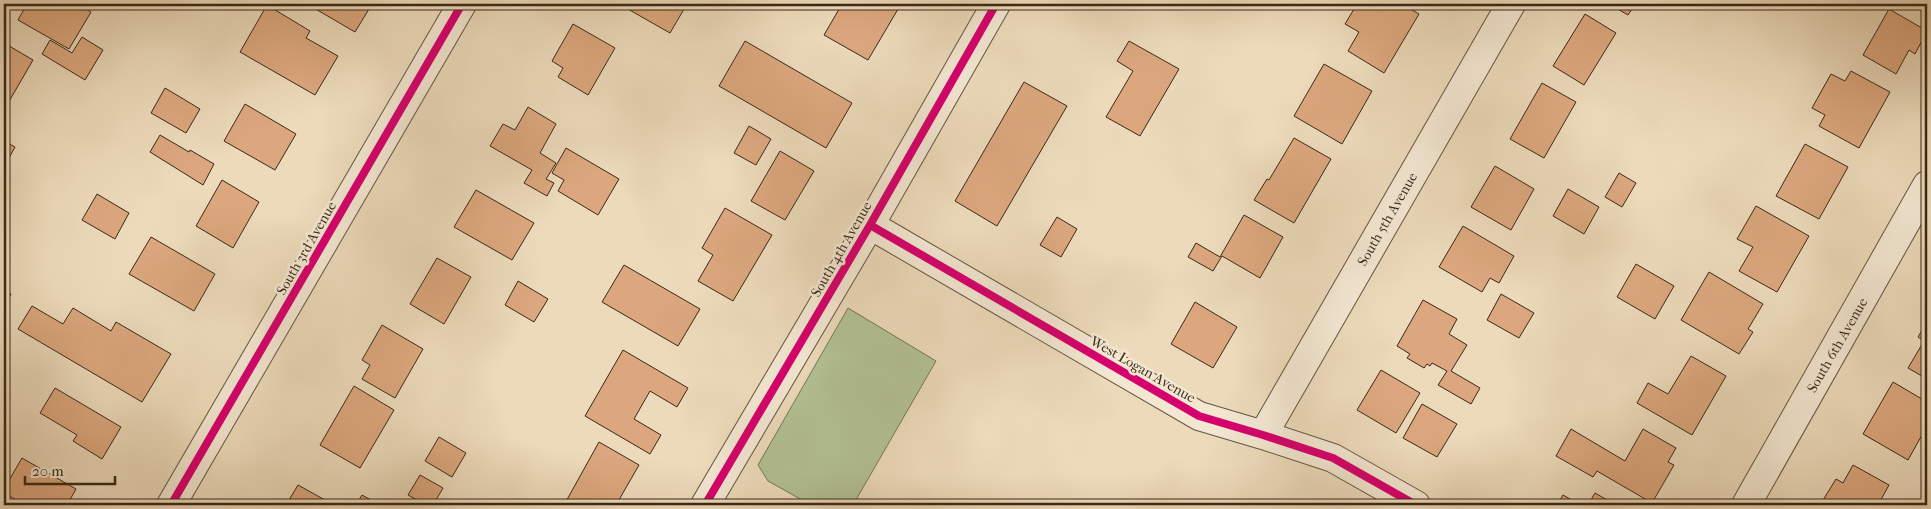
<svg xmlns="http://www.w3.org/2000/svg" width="1931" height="509" font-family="'IM FELL French Canon',serif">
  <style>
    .green { fill: #b2c194; stroke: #767555 }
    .building { fill: #dca77e; stroke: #3a2916 }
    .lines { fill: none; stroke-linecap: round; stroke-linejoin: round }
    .minor-casing { stroke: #66553f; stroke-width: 30 }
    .minor { stroke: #f3e7d2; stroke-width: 28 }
    .cycleway-casing { stroke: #f3e7d2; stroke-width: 11 }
    .cycleway { stroke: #d6006c; stroke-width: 8 }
    .labels { text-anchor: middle; stroke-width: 5; stroke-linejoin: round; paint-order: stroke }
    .street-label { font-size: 14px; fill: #3a2916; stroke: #f3e7d2 }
  </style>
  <rect width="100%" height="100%" fill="#ecdaba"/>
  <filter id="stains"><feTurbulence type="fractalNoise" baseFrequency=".004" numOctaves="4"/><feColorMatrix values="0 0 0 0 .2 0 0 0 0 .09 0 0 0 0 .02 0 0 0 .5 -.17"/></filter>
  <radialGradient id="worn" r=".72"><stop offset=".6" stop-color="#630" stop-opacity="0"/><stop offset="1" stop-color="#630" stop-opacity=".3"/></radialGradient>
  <path class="green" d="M 848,308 L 936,361 L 853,505 L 811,505 L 768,481 L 758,465 Z"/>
  <path class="building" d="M 27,4 L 77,4 L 91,12 L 69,49 L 18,20 Z
    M 307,4 L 360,4 L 369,9 L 355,32 Z
    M 619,4 L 687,4 L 670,33 Z
    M 842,4 L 901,4 L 868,60 L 824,35 Z
    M 1357,4 L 1402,4 L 1419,14 L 1384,73 L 1348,51 L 1359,32 L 1345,24 Z
    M 1609,4 L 1635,4 L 1628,15 Z
    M 267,5 L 310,31 L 306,38 L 338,56 L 315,95 L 240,52 Z
    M 1889,9 L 1927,31 L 1915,54 L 1909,50 L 1896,74 L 1863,55 Z
    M 1585,14 L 1616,33 L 1584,85 L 1553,66 Z
    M 573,24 L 615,48 L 588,95 L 558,77 L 563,68 L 552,61 Z
    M 82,37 L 103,50 L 85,80 L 42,54 L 50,40 L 72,53 Z
    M 745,41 L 852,103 L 826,148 L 719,86 Z
    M 1129,41 L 1179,69 L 1140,136 L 1106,117 L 1133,71 L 1117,61 Z
    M 4,43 L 33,60 L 4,110 Z
    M 1324,64 L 1372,91 L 1342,144 L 1294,116 Z
    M 1851,71 L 1890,92 L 1859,148 L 1819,126 L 1825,115 L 1812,108 L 1831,74 L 1845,81 Z
    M 1024,82 L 1067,106 L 997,226 L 955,201 Z
    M 1542,83 L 1576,102 L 1544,158 L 1510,139 Z
    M 165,88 L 200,109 L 186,133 L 151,113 Z
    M 245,104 L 296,134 L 275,170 L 224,141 Z
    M 528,107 L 556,124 L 540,153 L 556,163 L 546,179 L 554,183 L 547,196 L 524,183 L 532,170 L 490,146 L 503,124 L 515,130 Z
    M 749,126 L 771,139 L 756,165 L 734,153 Z
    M 160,135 L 189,152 L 190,150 L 214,164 L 203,185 L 150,152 Z
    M 1294,138 L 1331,159 L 1294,223 L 1254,200 L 1267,179 L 1269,180 Z
    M 4,141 L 15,147 L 4,167 Z
    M 1805,144 L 1848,167 L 1819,219 L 1776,196 Z
    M 566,148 L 619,179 L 598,215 L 558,191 L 564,180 L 552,173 Z
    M 780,151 L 814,171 L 785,220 L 751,201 Z
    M 1495,166 L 1534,189 L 1511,230 L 1471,207 Z
    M 1619,173 L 1636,183 L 1622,207 L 1605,197 Z
    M 222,180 L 259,202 L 233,248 L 196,226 Z
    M 1568,189 L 1599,207 L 1584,234 L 1553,216 Z
    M 476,190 L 534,223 L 512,260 L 454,227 Z
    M 97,194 L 129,213 L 115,239 L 82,220 Z
    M 1756,206 L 1809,236 L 1777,292 L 1739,271 L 1753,247 L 1737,239 Z
    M 725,208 L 772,235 L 733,301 L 698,281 L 713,255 L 702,248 Z
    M 1244,215 L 1283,237 L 1260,278 L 1222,256 L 1213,271 L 1188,257 L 1196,243 L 1220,257 Z
    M 1057,217 L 1077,229 L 1061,257 L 1040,245 Z
    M 1463,226 L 1514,256 L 1499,283 L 1490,278 L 1482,292 L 1439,267 Z
    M 151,237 L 215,274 L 194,311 L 129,274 Z
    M 437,258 L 471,277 L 444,324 L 410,304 Z
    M 1636,264 L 1674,286 L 1655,319 L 1617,297 Z
    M 624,265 L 700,309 L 678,346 L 602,302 Z
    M 1709,272 L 1763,304 L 1748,329 L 1753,332 L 1739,354 L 1681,320 Z
    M 518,281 L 548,299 L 534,322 L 505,305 Z
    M 4,290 L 11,294 L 4,307 Z
    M 1501,294 L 1534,313 L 1519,338 L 1487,320 Z
    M 1423,300 L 1457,319 L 1449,334 L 1467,345 L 1451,371 L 1480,388 L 1471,404 L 1438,385 L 1447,371 L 1432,363 L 1430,366 L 1427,364 L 1424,368 L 1407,358 L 1410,354 L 1397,346 Z
    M 1195,302 L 1237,327 L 1213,368 L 1171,344 Z
    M 32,306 L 63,324 L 73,308 L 111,331 L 116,322 L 171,354 L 142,402 L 18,329 Z
    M 1927,322 L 1927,379 L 1908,368 L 1924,341 L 1918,337 Z
    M 382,325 L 423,349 L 395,398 L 362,379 L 370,365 L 362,360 Z
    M 623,350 L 688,388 L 677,407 L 650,391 L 634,419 L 661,435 L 650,454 L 585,416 Z
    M 1691,356 L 1726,376 L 1692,435 L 1637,403 L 1648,383 L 1668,394 Z
    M 1381,370 L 1420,393 L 1396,433 L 1357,410 Z
    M 1893,382 L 1927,402 L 1927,406 L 1921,416 L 1927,420 L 1927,426 L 1908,460 L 1863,434 Z
    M 354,386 L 394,410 L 360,468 L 320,445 Z
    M 55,388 L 121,427 L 102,459 L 73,441 L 77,435 L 40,413 Z
    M 1422,404 L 1457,424 L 1437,457 L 1403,438 Z
    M 1571,429 L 1625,461 L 1643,429 L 1676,448 L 1668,462 L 1674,465 L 1652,503 L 1597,471 L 1593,477 L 1556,456 Z
    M 439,437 L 466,453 L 452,477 L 425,461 Z
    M 599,442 L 639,465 L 616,505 L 564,505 Z
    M 22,458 L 76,489 L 67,505 L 25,505 L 4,493 L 4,489 Z
    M 1853,465 L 1889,485 L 1878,505 L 1820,505 L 1836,479 L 1843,483 Z
    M 420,475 L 443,488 L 433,505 L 426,505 L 408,495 Z
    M 298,485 L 334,505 L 286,505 Z
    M 1595,493 L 1616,505 L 1588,505 Z
    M 362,495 L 380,505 L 356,505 Z
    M 1563,495 L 1577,503 L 1576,505 L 1557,505 Z"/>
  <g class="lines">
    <defs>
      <path id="minor" d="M 870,225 L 1199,416 L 1263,435 L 1333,458 L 1416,505
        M 1263,435 L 1511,4
        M 171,505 L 462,4
        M 705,505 L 870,225 L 996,4
        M 1746,505 L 1927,185"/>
    </defs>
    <use href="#minor" class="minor-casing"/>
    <use href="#minor" class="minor"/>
    <defs>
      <path id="cycleway" d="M 870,225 L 1199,416 L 1263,435 L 1333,458 L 1416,505
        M 171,505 L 462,4
        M 705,505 L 870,225 L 996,4"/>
    </defs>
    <use href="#cycleway" class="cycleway-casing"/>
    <use href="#cycleway" class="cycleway"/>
  </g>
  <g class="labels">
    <g class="street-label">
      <text transform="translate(1387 219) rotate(-60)" y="5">South 5th Avenue</text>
      <text transform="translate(306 248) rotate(-60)" y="5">South 3rd Avenue</text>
      <text transform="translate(841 249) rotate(-60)" y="5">South 4th Avenue</text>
      <text transform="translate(1837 345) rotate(-60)" y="5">South 6th Avenue</text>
      <text transform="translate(1143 369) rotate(30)" y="5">West Logan Avenue</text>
    </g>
  </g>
  <rect width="1931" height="509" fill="none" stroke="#ecdaba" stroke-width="20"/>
  <rect x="5" y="5" width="1921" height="499" fill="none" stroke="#3a2916" stroke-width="2.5"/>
  <rect x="10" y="10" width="1911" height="489" fill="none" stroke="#3a2916"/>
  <path d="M25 476v8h90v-8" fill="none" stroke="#3a2916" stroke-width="2.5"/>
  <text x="32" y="476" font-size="15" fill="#3a2916" stroke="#f3e7d2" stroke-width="4" paint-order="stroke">20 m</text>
  <rect width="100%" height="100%" filter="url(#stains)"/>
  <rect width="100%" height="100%" fill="url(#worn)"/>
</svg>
